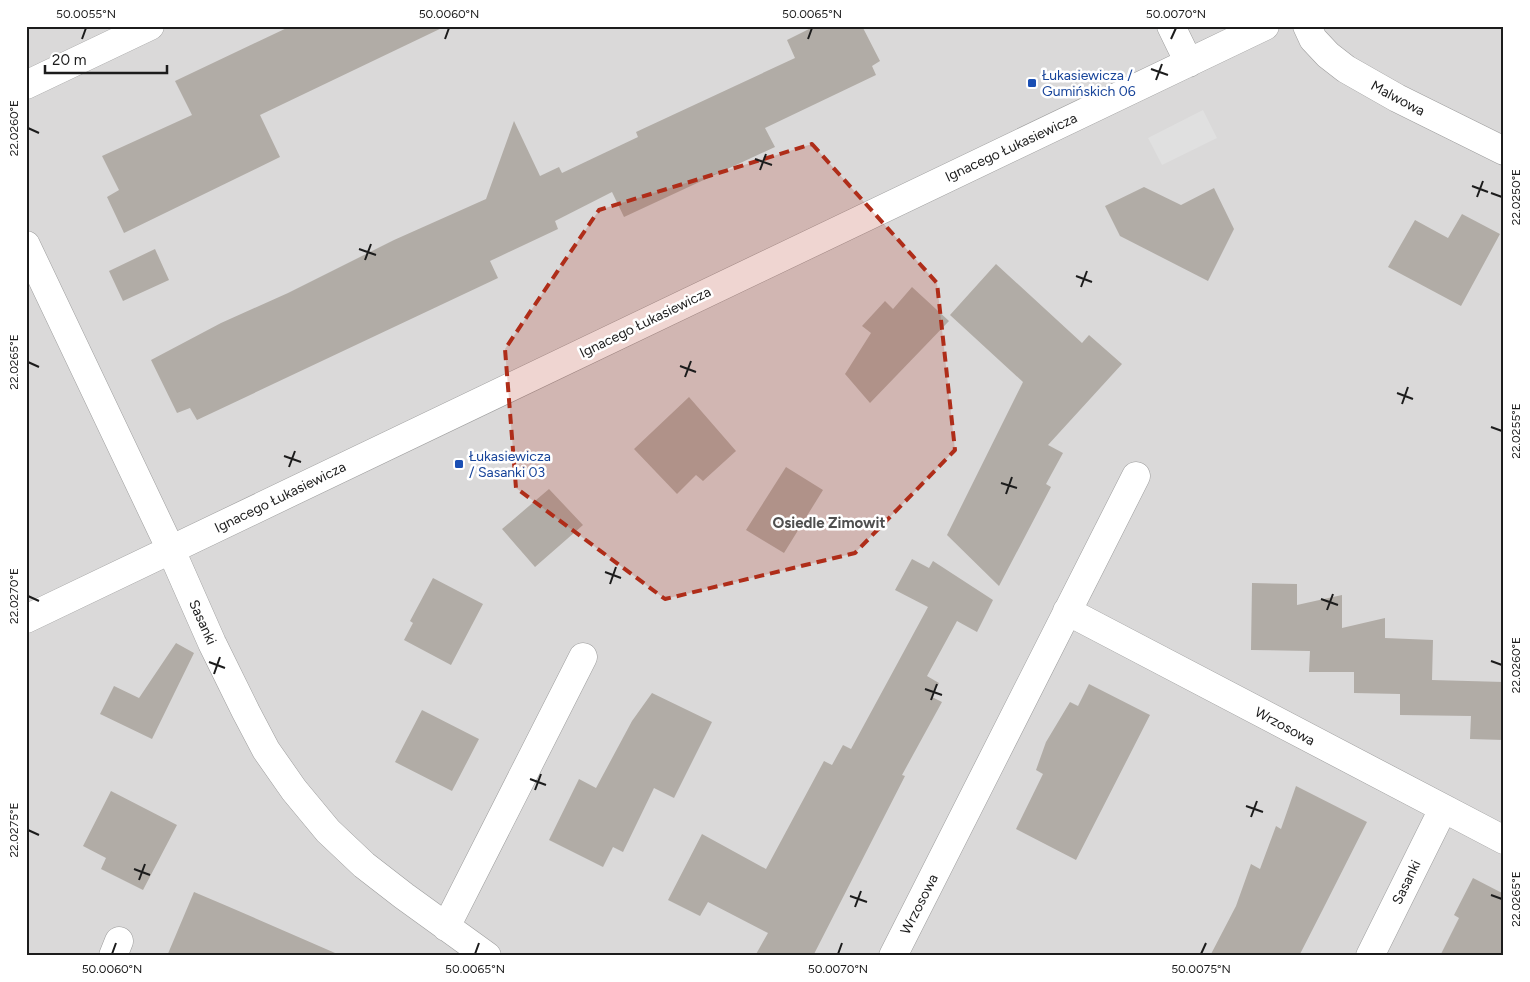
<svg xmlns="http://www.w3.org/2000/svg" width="1530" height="982" font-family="Figtree,sans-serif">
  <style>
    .residential { fill: #dad9d9 }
    .parking { fill: #e0e0e0 }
    .building { fill: #b1aca6 }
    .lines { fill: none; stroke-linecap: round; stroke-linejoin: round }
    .minor-casing { stroke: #9d9d9d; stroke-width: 29 }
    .minor { stroke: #fff; stroke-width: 28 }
    .marked { fill: #af2d19; fill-opacity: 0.2; stroke: #af2d19; stroke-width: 4; stroke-dasharray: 10 6; stroke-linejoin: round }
    .ticks { fill: none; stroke: #1c1c1c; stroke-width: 2 }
    .transit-dot { fill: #1a4fb4; stroke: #fff; stroke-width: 2 }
    .labels { text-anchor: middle; stroke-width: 5; stroke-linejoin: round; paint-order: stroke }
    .transit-label { font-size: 14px; fill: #164399; stroke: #fff; text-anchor: start }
    .street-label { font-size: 14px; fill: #1c1c1c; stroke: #fff }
    .neighbourhood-label { font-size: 15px; font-weight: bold; fill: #4f4f4f; stroke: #fff }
    .neatline { fill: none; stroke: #1c1c1c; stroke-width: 2 }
    .ticks-label { font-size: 12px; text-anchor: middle; fill: #1c1c1c }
  </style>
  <rect width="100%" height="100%" fill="#eceae3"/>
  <path class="residential" d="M 26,26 L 1504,26 L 1504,956 L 26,956 Z"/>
  <path class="parking" d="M 1203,110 L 1217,138 L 1162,165 L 1148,138 Z"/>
  <path class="building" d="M 291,26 L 446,26 L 260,115 L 280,157 L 124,233 L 107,197 L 119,190 L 102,156 L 192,115 L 175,81 Z
    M 815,26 L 862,26 L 880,61 L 872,66 L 876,75 L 765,128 L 775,147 L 624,217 L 612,192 L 555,221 L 558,229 L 490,261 L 498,278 L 197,420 L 190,408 L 177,413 L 151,360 L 221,323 L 288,293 L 394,240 L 486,199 L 514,121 L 540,176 L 559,167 L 562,173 L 638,137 L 636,132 L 795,58 L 787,40 Z
    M 1144,187 L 1181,205 L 1214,188 L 1234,229 L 1208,281 L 1120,236 L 1105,206 Z
    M 1462,214 L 1500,234 L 1461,306 L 1388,267 L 1415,220 L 1448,238 Z
    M 155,249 L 169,280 L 123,301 L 109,271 Z
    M 996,264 L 1082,343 L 1089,335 L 1122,364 L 1048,445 L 1063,453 L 1046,484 L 1051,487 L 999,586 L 947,535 L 1023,382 L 950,315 Z
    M 912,287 L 949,321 L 870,403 L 845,374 L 871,333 L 862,326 L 885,301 L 893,309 Z
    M 689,397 L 736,451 L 703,481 L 696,475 L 677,494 L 634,449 Z
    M 786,467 L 823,490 L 784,553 L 746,530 Z
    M 549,489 L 583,525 L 535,567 L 502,529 Z
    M 912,559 L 929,568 L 933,561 L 993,600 L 977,632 L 957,621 L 927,676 L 939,683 L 932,697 L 942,702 L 902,775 L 905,776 L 813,956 L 755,956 L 768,933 L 708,902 L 700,916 L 668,900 L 702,834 L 766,869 L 824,761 L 832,765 L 843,745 L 851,749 L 928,607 L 895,590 Z
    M 433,578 L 483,604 L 451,665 L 404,640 L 413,623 L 410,621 Z
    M 1252,583 L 1297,584 L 1297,605 L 1342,595 L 1342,628 L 1385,618 L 1385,638 L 1433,640 L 1432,680 L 1504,682 L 1504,740 L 1470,739 L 1471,716 L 1400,715 L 1400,694 L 1354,693 L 1354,672 L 1309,672 L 1310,651 L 1251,650 Z
    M 176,643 L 194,653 L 152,739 L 100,714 L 114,686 L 139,698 Z
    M 1089,684 L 1150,715 L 1076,860 L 1016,829 L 1043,774 L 1036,770 L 1046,742 L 1070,702 L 1078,706 Z
    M 652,693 L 712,722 L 674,798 L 654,788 L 623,852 L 613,847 L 603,867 L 549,840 L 579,779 L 596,788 L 632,721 Z
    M 422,710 L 479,739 L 452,791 L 395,762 Z
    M 1296,786 L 1367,822 L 1322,911 L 1299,956 L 1210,956 L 1236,906 L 1251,864 L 1260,869 L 1276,826 L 1281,829 Z
    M 111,791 L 177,825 L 143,890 L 101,869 L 106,858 L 83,846 Z
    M 1473,878 L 1504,894 L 1504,956 L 1440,956 L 1459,918 L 1454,915 Z
    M 194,892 L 227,906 L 342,956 L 167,956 Z"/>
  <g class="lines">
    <defs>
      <path id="minor" d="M 1171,26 L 1189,63
        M 1307,26 L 1313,39 L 1328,55 L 1346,69 L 1397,98 L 1504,151
        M 26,85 L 150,26
        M 26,245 L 171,550 L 212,643 L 246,712 L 266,750 L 294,790 L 328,831 L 364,865 L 404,896 L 487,956
        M 1067,611 L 1504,840
        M 26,619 L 1265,26
        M 446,927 L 583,657
        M 113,956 L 119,941
        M 893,956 L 1136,476
        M 1370,956 L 1443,809"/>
    </defs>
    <use href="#minor" class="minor-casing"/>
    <use href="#minor" class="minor"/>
  </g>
  <path class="marked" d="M 812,144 L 937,283 L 955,450 L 855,553 L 665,599 L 516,488 L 505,349 L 599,210 Z"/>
  <path class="ticks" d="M 82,39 L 86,28M 445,39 L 449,28M 808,39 L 812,28M 1171,39 L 1176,28M 1151,69 L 1168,75M 1156,80 L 1162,64M 28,128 L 39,133M 755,159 L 772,165M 760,170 L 766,154M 1472,186 L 1488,192M 1491,193 L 1502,197M 1477,197 L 1483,181M 359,249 L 376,255M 365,260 L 371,244M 1076,276 L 1092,282M 1081,287 L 1087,271M 28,362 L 39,367M 680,366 L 696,372M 685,377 L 691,361M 1397,393 L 1413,399M 1402,404 L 1408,387M 1491,427 L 1502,431M 284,456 L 301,462M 289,467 L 295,451M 1001,483 L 1017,488M 1006,494 L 1012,477M 605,572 L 621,578M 610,584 L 616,567M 28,596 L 39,601M 1321,599 L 1338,605M 1327,610 L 1333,594M 1491,661 L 1502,665M 209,662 L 225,668M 214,674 L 220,657M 925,689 L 942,695M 931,700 L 937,684M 530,779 L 546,785M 535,790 L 541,774M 1246,806 L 1263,812M 1251,817 L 1257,801M 28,830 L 39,835M 134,869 L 150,875M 139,880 L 145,864M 1491,895 L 1502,899M 850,896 L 867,902M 855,907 L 861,891M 112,954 L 116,943M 475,954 L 479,943M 838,954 L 842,943M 1201,954 L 1206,943"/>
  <g class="transit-dot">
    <rect x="1027" y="78" width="10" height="10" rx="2.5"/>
    <rect x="454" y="459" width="10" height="10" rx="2.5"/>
  </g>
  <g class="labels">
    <g class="transit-label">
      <text x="1042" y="80">Łukasiewicza /<tspan x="1042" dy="16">Gumińskich 06</tspan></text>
      <text x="469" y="461">Łukasiewicza<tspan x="469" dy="16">/ Sasanki 03</tspan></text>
    </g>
    <g class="street-label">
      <text transform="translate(1398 98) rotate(28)" y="5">Malwowa</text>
      <text transform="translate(1011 147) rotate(-25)" y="5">Ignacego Łukasiewicza</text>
      <text transform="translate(645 322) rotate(-26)" y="5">Ignacego Łukasiewicza</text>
      <text transform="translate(280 497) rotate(-26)" y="5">Ignacego Łukasiewicza</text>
      <text transform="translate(203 622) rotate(66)" y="5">Sasanki</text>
      <text transform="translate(1285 726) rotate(28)" y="5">Wrzosowa</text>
      <text transform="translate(1406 882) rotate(-64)" y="5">Sasanki</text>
      <text transform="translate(919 904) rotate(-63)" y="5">Wrzosowa</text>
    </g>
    <g class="neighbourhood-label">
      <text x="829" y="528">Osiedle Zimowit</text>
    </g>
  </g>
  <rect width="1530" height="982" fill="none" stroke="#ffffff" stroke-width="55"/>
  <path d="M45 65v8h122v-8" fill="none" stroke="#1c1c1c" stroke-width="2.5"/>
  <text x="52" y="65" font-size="15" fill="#1c1c1c" stroke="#ffffff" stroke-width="4" paint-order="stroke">20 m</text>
  <rect x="28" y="28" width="1474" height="926" class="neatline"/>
  <g class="ticks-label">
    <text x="86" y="18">50.0055°N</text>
    <text x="449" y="18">50.0060°N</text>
    <text x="812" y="18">50.0065°N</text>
    <text x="1176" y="18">50.0070°N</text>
    <text transform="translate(14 128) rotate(-90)" y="4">22.0260°E</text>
    <text transform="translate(1516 197) rotate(-90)" y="4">22.0250°E</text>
    <text transform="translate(14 362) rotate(-90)" y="4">22.0265°E</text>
    <text transform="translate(1516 431) rotate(-90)" y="4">22.0255°E</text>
    <text transform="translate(14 596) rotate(-90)" y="4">22.0270°E</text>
    <text transform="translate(1516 665) rotate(-90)" y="4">22.0260°E</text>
    <text transform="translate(14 830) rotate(-90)" y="4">22.0275°E</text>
    <text transform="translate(1516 899) rotate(-90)" y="4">22.0265°E</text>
    <text x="112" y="973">50.0060°N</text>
    <text x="475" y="973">50.0065°N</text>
    <text x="838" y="973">50.0070°N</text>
    <text x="1201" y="973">50.0075°N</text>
  </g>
</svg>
